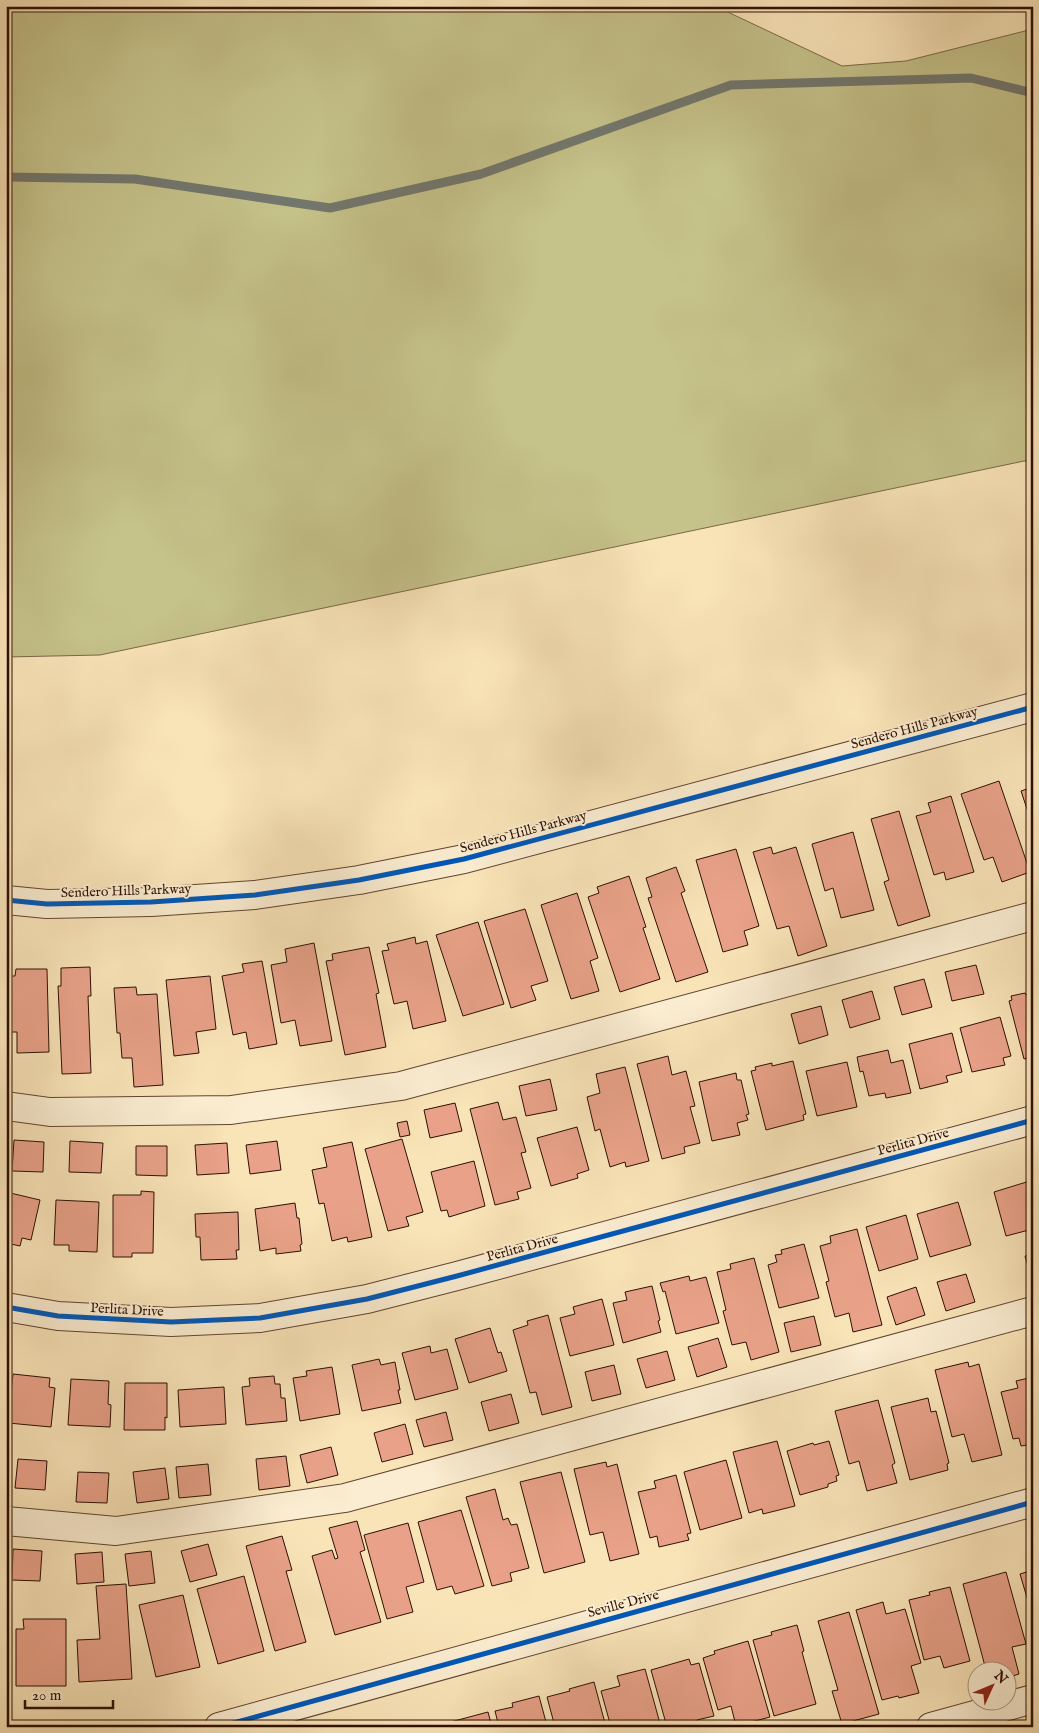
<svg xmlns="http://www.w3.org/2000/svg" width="1039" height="1733" font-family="'IM FELL English',serif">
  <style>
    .green { fill: #c5c28a; stroke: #796846 }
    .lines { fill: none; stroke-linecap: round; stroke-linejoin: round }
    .stream { stroke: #72776e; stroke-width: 9 }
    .building { fill: #e9a289; stroke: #2d0f03 }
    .minor-casing { stroke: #604430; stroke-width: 30 }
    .minor { stroke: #fbedd1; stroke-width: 28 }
    .cycleway-casing { stroke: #fbedd1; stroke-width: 8 }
    .cycleway { stroke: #0057b8; stroke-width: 5 }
    .labels { text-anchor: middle; stroke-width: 4; stroke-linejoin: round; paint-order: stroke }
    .street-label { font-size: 14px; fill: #2d0f03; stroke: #fbedd1 }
  </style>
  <rect width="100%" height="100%" fill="#f9e4b8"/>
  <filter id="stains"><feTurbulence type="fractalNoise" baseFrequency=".004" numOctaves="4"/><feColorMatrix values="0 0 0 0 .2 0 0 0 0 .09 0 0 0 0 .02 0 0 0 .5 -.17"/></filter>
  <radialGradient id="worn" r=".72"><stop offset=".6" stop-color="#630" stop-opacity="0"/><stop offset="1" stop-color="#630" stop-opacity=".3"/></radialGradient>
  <path class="green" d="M 6,6 L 715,6 L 842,66 L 906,61 L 1033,29 L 1033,461 L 1024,461 L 100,655 L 6,657 Z"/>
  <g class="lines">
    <path class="stream" d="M 6,177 L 135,179 L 330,208 L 481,174 L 731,85 L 971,78 L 1033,93"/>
  </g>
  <path class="building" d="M 999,781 L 1030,872 L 1002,882 L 993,857 L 984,860 L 961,794 Z
    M 1033,787 L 1033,827 L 1021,791 Z
    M 951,796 L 974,872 L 946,880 L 944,872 L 934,875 L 916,816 L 931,812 L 928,803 Z
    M 899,811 L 930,916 L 898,926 L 884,882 L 889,880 L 871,819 Z
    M 853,832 L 874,910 L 841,918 L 833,888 L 825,891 L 812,844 Z
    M 771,847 L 773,854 L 796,847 L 827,946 L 798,956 L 789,926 L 777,929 L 753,852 Z
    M 736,849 L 759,926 L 744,931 L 748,945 L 723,952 L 696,860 Z
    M 676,867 L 685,891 L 681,893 L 708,972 L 676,982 L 648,898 L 652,897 L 646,878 Z
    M 629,876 L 646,927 L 643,928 L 660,979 L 620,992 L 588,897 L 599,893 L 597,887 Z
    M 577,893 L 598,958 L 590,961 L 599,991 L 571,999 L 541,905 Z
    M 525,909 L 548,981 L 531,986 L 536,1000 L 511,1008 L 484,921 Z
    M 478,922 L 504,1004 L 463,1016 L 436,935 Z
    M 415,937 L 416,944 L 427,941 L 446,1021 L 413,1029 L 407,1001 L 394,1004 L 382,951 L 389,950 L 387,944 Z
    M 314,943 L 332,1041 L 300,1046 L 295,1020 L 281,1023 L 271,965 L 287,962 L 285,949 Z
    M 369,947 L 379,993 L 376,994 L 386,1047 L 345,1055 L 326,961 L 333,960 L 332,954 Z
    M 262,961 L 277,1044 L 249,1049 L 246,1032 L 233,1035 L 222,976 L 244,972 L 242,964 Z
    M 976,965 L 984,994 L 952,1001 L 945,972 Z
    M 90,967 L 91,996 L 88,996 L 91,1073 L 62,1074 L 58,986 L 61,986 L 61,968 Z
    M 16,969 L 47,969 L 49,1052 L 17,1053 L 17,1032 L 10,1032 L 9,976 L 15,976 Z
    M 210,976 L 216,1029 L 196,1032 L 199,1053 L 174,1056 L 166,980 Z
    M 924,979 L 932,1007 L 902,1015 L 894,987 Z
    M 136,987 L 137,995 L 157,994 L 163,1085 L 134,1087 L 132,1058 L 122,1058 L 120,1033 L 117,1033 L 114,988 Z
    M 872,991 L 880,1019 L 850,1028 L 842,1000 Z
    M 1025,993 L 1026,995 L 1033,993 L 1033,1057 L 1024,1059 L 1009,1001 L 1012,1000 L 1011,996 Z
    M 821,1006 L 828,1035 L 799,1044 L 791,1014 Z
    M 1000,1017 L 1011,1056 L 1003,1058 L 1005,1065 L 972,1072 L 960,1028 Z
    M 952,1033 L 962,1072 L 946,1076 L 948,1082 L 920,1089 L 909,1044 Z
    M 888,1050 L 891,1063 L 903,1060 L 911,1093 L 886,1098 L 885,1093 L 869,1096 L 863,1071 L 860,1072 L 857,1057 Z
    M 668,1056 L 672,1075 L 686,1071 L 695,1106 L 690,1107 L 700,1143 L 684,1147 L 685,1153 L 662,1159 L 637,1064 Z
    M 793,1061 L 806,1114 L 803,1115 L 804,1120 L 766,1130 L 751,1071 L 756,1070 L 755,1067 L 772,1063 L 772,1066 Z
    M 847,1062 L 857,1107 L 817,1116 L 806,1071 Z
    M 625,1067 L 649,1161 L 626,1167 L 625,1162 L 610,1167 L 600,1129 L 595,1131 L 587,1097 L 600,1093 L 596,1074 Z
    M 736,1073 L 737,1080 L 741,1080 L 749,1114 L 746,1115 L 748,1120 L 737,1123 L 740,1135 L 712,1141 L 699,1082 Z
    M 550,1079 L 557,1110 L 526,1116 L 519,1086 Z
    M 498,1102 L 503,1120 L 516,1117 L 526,1152 L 521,1153 L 531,1188 L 517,1192 L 519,1199 L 495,1205 L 470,1109 Z
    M 455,1103 L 462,1131 L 430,1138 L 424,1110 Z
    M 407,1121 L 410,1135 L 400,1137 L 397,1123 Z
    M 577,1127 L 589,1170 L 577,1174 L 578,1178 L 551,1186 L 537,1138 Z
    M 402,1139 L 423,1212 L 406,1217 L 409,1226 L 388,1231 L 365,1149 Z
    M 14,1140 L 44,1142 L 43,1172 L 12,1171 Z
    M 70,1141 L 103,1143 L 101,1173 L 69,1172 Z
    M 277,1141 L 281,1170 L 250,1174 L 246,1145 Z
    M 352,1142 L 372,1237 L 348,1242 L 347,1237 L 332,1241 L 324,1203 L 319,1204 L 312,1170 L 327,1167 L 323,1148 Z
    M 227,1143 L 229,1173 L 197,1175 L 195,1145 Z
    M 136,1146 L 167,1146 L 167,1176 L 136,1175 Z
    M 474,1161 L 485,1206 L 449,1217 L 447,1210 L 441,1211 L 431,1172 Z
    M 1033,1180 L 1033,1229 L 1006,1236 L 994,1192 Z
    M 141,1191 L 154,1192 L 153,1253 L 132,1253 L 132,1257 L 113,1257 L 113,1195 L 141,1195 Z
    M 6,1192 L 40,1200 L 31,1240 L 22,1238 L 20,1246 L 6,1243 Z
    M 56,1200 L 99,1202 L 97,1252 L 69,1251 L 69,1245 L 54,1245 Z
    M 958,1202 L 971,1245 L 930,1257 L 917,1214 Z
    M 295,1203 L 297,1218 L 299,1218 L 302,1244 L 300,1245 L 301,1251 L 276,1254 L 276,1248 L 260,1251 L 255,1209 Z
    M 238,1212 L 239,1250 L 236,1250 L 237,1259 L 201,1260 L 200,1237 L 196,1237 L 195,1214 Z
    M 906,1215 L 918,1259 L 879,1271 L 866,1227 Z
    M 857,1229 L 882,1325 L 853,1332 L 849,1313 L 835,1317 L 826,1282 L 829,1281 L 820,1246 L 831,1243 L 830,1236 Z
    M 804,1244 L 819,1298 L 779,1308 L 768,1265 L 777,1262 L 775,1255 L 782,1254 L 781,1250 Z
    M 1033,1254 L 1033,1284 L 1025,1256 Z
    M 754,1258 L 779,1352 L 751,1360 L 746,1342 L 732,1345 L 723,1311 L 726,1310 L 717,1272 L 731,1269 L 730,1264 Z
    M 966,1274 L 975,1302 L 946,1311 L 937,1282 Z
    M 689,1276 L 690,1281 L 706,1277 L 719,1323 L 676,1334 L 665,1291 L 663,1292 L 660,1283 Z
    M 652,1286 L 660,1320 L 658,1321 L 661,1332 L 623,1343 L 613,1303 L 627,1300 L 625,1292 Z
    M 916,1287 L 925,1315 L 896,1325 L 887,1297 Z
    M 602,1299 L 614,1345 L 570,1356 L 560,1318 L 575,1314 L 573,1307 Z
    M 548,1315 L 572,1407 L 542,1415 L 536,1392 L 530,1393 L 513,1330 L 528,1325 L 527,1321 Z
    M 814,1316 L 821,1345 L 791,1352 L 784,1323 Z
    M 490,1328 L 498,1353 L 501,1352 L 507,1371 L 469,1383 L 455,1339 Z
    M 718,1338 L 727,1367 L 697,1377 L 688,1347 Z
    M 430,1346 L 431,1353 L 447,1349 L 458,1389 L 415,1400 L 402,1353 Z
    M 667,1351 L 675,1380 L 646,1388 L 637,1359 Z
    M 379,1359 L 381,1365 L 395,1362 L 400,1390 L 398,1390 L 401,1403 L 362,1411 L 352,1365 Z
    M 968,1362 L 969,1367 L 979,1364 L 1002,1455 L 972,1462 L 964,1434 L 952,1437 L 935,1370 Z
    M 614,1365 L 621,1394 L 592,1401 L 585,1372 Z
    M 332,1367 L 340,1414 L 300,1421 L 293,1378 L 307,1376 L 306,1371 Z
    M 13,1374 L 50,1378 L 49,1387 L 55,1388 L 51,1427 L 8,1423 Z
    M 274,1376 L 275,1384 L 280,1384 L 281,1398 L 285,1398 L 287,1421 L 246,1425 L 242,1387 L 250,1386 L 249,1378 Z
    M 1033,1377 L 1033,1444 L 1021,1446 L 1019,1438 L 1013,1439 L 1001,1392 L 1018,1388 L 1016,1381 Z
    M 71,1379 L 109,1381 L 108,1404 L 111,1405 L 110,1427 L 68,1425 Z
    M 125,1383 L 167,1383 L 167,1418 L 165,1417 L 165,1430 L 124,1430 Z
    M 224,1387 L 226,1424 L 180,1427 L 178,1390 Z
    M 511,1394 L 519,1423 L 489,1431 L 481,1402 Z
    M 928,1398 L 931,1412 L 936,1411 L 949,1463 L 947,1464 L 948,1470 L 910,1480 L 891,1407 Z
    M 878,1400 L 895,1463 L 892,1465 L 897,1483 L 867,1491 L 859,1461 L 849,1464 L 835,1411 Z
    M 446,1412 L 453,1440 L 424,1447 L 416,1420 Z
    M 405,1424 L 413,1454 L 382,1462 L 374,1433 Z
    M 777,1441 L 795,1506 L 763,1514 L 762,1509 L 749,1513 L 733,1452 Z
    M 829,1441 L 839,1475 L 836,1476 L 837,1481 L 828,1484 L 828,1487 L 800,1495 L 787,1451 L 813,1443 L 814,1445 Z
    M 331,1447 L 338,1475 L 307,1483 L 300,1455 Z
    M 286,1456 L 290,1486 L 259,1490 L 256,1459 Z
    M 18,1459 L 47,1461 L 45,1490 L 15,1488 Z
    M 726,1460 L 742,1518 L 700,1530 L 684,1472 Z
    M 606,1462 L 607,1467 L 617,1464 L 639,1554 L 610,1561 L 603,1532 L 590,1535 L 574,1469 Z
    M 208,1464 L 211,1495 L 179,1498 L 176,1467 Z
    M 165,1468 L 169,1499 L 137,1503 L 133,1472 Z
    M 78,1472 L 109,1473 L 107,1503 L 76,1502 Z
    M 561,1472 L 585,1562 L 544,1573 L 520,1482 Z
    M 676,1475 L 691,1533 L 687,1534 L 689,1540 L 659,1547 L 657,1536 L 650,1538 L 638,1492 L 656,1488 L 654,1481 Z
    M 495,1489 L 503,1520 L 508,1518 L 511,1525 L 517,1524 L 529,1568 L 510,1573 L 512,1581 L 492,1586 L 466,1497 Z
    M 461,1510 L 484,1586 L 455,1594 L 452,1586 L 437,1590 L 418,1522 Z
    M 357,1521 L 365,1550 L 360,1552 L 381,1622 L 335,1635 L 312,1556 L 332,1550 L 335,1559 L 338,1558 L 329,1528 Z
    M 408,1523 L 424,1582 L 406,1587 L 413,1612 L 387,1619 L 364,1535 Z
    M 282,1536 L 292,1570 L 286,1571 L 306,1642 L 275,1651 L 246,1546 Z
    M 208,1544 L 217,1575 L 190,1582 L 181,1551 Z
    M 13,1549 L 42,1551 L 40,1581 L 12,1580 Z
    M 151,1551 L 155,1583 L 129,1586 L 125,1554 Z
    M 102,1552 L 104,1582 L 77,1584 L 75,1554 Z
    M 1033,1570 L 1033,1618 L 1020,1574 Z
    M 1006,1572 L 1026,1644 L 1012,1647 L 1019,1674 L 1006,1678 L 1006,1670 L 986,1670 L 963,1584 Z
    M 244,1576 L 264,1651 L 218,1664 L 197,1589 Z
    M 126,1584 L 132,1679 L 79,1682 L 77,1640 L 100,1639 L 96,1586 Z
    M 950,1587 L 970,1661 L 944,1668 L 940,1656 L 924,1660 L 909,1600 L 930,1595 L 929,1592 Z
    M 183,1595 L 200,1667 L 156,1677 L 139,1605 Z
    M 883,1602 L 886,1614 L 905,1609 L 921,1663 L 911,1666 L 919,1693 L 899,1698 L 898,1696 L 882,1700 L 856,1610 Z
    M 849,1612 L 879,1714 L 842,1724 L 832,1691 L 838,1690 L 818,1621 Z
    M 23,1619 L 66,1619 L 66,1686 L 16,1686 L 16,1629 L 24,1629 Z
    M 797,1625 L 804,1651 L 802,1652 L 816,1704 L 774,1716 L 753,1640 L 772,1635 L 771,1632 Z
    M 748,1641 L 770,1717 L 736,1726 L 731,1706 L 718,1710 L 703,1658 L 715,1654 L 714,1651 Z
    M 689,1659 L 691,1665 L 699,1663 L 714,1716 L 697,1720 L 699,1727 L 667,1727 L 651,1670 Z
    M 645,1669 L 661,1727 L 611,1727 L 601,1691 L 620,1686 L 617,1676 Z
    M 594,1682 L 606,1727 L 555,1727 L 547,1697 L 570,1691 L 569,1689 Z
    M 539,1696 L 546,1722 L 544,1723 L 545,1727 L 499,1727 L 495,1711 L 513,1707 L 512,1703 Z
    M 488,1712 L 492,1727 L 444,1727 L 443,1724 Z"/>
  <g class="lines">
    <defs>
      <path id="minor" d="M 6,900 L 47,904 L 151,902 L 255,895 L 359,880 L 464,859 L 1033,707
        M 6,1106 L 50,1112 L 231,1110 L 401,1086 L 1033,916
        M 6,1307 L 58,1316 L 171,1322 L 260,1318 L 367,1299 L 457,1276 L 1033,1120
        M 6,1521 L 116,1531 L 345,1498 L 1033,1311
        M 219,1727 L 1033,1502
        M 931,1727 L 1033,1699"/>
    </defs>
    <use href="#minor" class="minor-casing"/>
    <use href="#minor" class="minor"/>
    <defs>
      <path id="cycleway" d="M 6,900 L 47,904 L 151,902 L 255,895 L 359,880 L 464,859 L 1033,707
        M 6,1307 L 58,1316 L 171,1322 L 260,1318 L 367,1299 L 457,1276 L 1033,1120
        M 219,1727 L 1033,1502"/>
    </defs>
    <use href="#cycleway" class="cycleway-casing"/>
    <use href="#cycleway" class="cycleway"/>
  </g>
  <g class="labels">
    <g class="street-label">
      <text transform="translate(914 727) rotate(-15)" y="5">Sendero Hills Parkway</text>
      <text transform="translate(523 831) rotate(-15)" y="5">Sendero Hills Parkway</text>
      <text transform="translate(126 890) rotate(-2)" y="5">Sendero Hills Parkway</text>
      <text transform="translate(913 1141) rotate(-15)" y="5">Perlita Drive</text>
      <text transform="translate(522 1247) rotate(-15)" y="5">Perlita Drive</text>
      <text transform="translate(127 1309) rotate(3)" y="5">Perlita Drive</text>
      <text transform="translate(623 1603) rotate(-15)" y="5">Seville Drive</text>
    </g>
  </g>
  <rect width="1039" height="1733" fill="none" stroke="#f9e4b8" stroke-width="25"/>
  <rect x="8" y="8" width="1024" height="1718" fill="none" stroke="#2d0f03" stroke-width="2.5"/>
  <rect x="12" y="12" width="1014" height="1708" fill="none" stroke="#2d0f03"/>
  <g transform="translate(992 1686) rotate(46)"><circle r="24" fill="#fbedd1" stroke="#a9947f"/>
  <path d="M0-4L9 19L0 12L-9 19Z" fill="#8f2418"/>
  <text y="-8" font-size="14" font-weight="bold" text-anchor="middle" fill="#2d0f03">N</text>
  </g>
  <path d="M25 1700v8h88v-8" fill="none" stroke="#2d0f03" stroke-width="2.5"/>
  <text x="32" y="1700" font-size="15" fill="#2d0f03" stroke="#fbedd1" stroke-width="4" paint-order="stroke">20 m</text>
  <rect width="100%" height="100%" filter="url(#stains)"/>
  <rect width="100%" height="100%" fill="url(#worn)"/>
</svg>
